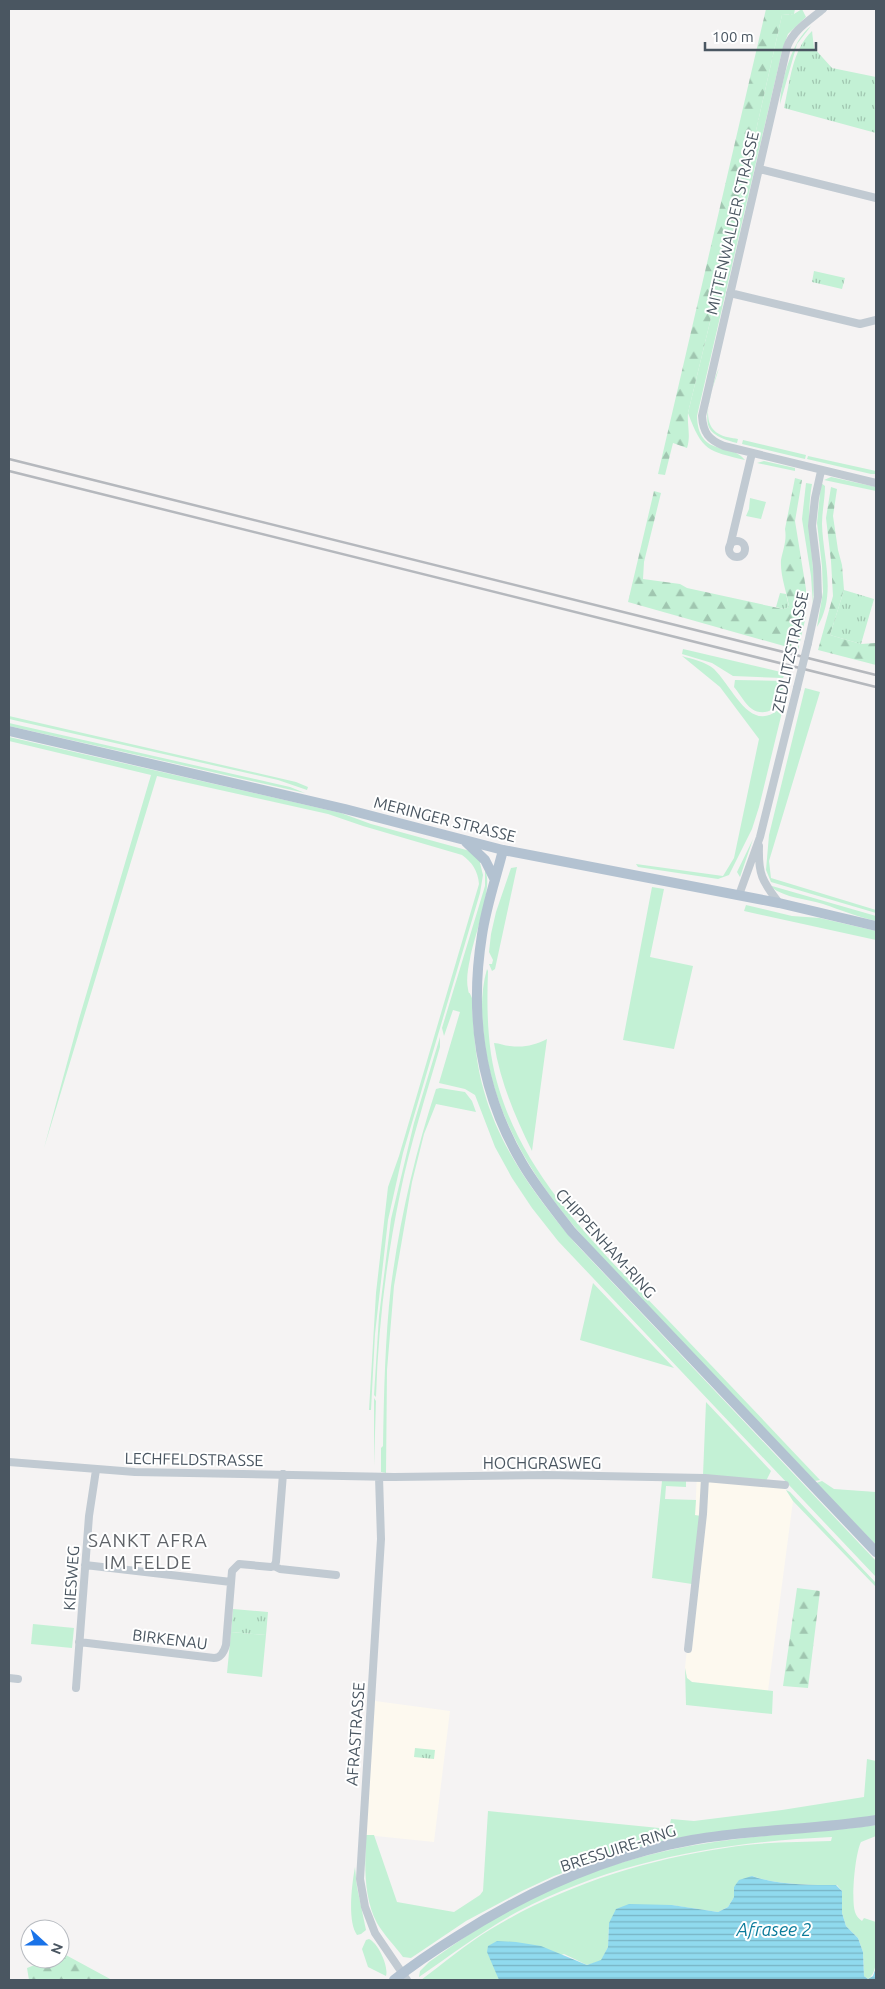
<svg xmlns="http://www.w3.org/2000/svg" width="885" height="1989" font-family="Ubuntu,sans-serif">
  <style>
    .commercial { fill: #fdf9ef }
    .green { fill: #c3f1d5 }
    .forest { fill: url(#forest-firs) }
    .park { fill: url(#park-tufts) }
    .water { fill: url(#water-rules) }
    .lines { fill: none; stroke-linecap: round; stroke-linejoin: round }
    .minor { stroke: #c1cad2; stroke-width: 8 }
    .major { stroke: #b3c2d1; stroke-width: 10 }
    .rail { stroke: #b5b8bd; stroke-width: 2.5 }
    .minor-bridge { stroke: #c1cad2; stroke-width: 8 }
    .labels { text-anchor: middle; stroke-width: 4; stroke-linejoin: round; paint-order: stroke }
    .street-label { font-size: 16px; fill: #4a5661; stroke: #fff }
    .water-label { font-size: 18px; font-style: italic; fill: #0c7c9b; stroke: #fff }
    .quarter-label { font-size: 19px; letter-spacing: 1px; fill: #5f6368; stroke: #fff }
  </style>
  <defs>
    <pattern id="forest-firs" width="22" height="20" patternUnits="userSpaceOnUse" patternTransform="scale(1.25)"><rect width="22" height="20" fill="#c3f1d5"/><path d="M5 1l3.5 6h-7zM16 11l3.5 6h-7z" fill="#a0c6b0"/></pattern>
    <pattern id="park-tufts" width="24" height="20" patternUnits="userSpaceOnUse" patternTransform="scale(1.25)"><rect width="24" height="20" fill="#c3f1d5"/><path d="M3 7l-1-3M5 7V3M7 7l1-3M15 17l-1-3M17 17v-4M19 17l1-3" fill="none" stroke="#a0c6b0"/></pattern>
    <pattern id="water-rules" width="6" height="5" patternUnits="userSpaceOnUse" patternTransform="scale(1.25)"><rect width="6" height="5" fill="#90daee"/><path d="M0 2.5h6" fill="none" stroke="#78b4c4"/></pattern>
  </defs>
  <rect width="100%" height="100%" fill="#f5f3f3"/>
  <path class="commercial" d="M 697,1474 L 784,1487 L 793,1501 L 768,1691 L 692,1682 L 687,1678 L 685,1668 L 701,1516 L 695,1516 Z
    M 375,1701 L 450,1711 L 434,1842 L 366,1835 Z"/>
  <path class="green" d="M 802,9 L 806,17 L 788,34 L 782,51 L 697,416 C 698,458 732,442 745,460 C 708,451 702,451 688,413 L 753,144 L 782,15 L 794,14 Z
    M 811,26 L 797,44 L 780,104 C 781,81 792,40 811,26 Z
    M 719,368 C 714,386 697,422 719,434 C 724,437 732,438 738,439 L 737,443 C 704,434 704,426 711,394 C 713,386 715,376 719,368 Z
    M 743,440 L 806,455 L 805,459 L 742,444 Z
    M 808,456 L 876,471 L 876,474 L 871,474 L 807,459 Z
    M 764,461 L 795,468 L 795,471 L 757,463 Z
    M 831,477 L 876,487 L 876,491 L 824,480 Z
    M 806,483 L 812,484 C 804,527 817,563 813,605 L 811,576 L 802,519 Z
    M 821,483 L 825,486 C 825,499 822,511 822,524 C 823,559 837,595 817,627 L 823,592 L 822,566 L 817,523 Z
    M 750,498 L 766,502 L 761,519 L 746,516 L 749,509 Z
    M 806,616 L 798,650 L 798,634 L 791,628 Z
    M 683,649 L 785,673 L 783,678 L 733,676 L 712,663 L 682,654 Z
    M 682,656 C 692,659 706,662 714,669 C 735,690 752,739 784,704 L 759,807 L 752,829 L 729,875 L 718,879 L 638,867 L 636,864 L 723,876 L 734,858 L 759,739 L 720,687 Z
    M 735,680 L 784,681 C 783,687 782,695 780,701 C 775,711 762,716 752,709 C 745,704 740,694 734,687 Z
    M 805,688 L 820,692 L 769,861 L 771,878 L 876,910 L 876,913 L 771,882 L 766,870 L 769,835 Z
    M 9,716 L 296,782 L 308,787 L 307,790 L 278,780 L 9,719 Z
    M 9,723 L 290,787 L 305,793 L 9,726 Z
    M 9,737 L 341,813 L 371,824 L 470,851 L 482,861 L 480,863 L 483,875 L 480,893 L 403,1153 L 388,1220 L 375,1334 L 371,1410 L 369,1410 L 376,1293 L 388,1187 L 399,1156 L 479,884 C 478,871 472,862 462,855 L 363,826 L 328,814 L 157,776 L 44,1148 L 79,1019 L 151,775 L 9,741 Z
    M 753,839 L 740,877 L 737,872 Z
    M 517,867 L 495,969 L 492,971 L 489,964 L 492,964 L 493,960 L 489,952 L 491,934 L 496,912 L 511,868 Z
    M 485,870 C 494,887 473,939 470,959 C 468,968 466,980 468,989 C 469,996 469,990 471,996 C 473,999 472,1004 472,1007 C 474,1035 476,1064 484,1091 C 500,1149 537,1198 575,1243 L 876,1561 L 876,1577 L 558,1241 L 532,1208 L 512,1178 L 495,1147 L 475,1095 L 465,1089 L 439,1083 L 460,1012 L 453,1010 L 444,1036 L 442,1028 L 485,886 Z
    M 772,886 L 876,916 L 876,921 C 858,917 841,910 823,904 C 807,899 785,898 771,887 Z
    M 652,887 L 664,889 L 650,957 L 693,966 L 674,1049 L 623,1040 Z
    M 746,905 L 792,916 L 820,918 L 876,931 L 876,940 L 744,911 Z
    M 487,969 L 488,971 C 487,999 487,1026 491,1054 C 508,1163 594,1243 666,1318 C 718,1372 769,1426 820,1480 L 815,1481 C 766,1430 717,1379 669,1328 C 591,1246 506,1169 486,1052 C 482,1024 479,997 487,969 Z
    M 440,1037 L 440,1047 C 426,1096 410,1144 400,1194 C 386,1261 378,1329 376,1397 L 374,1395 L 379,1316 L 391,1219 L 414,1123 Z
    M 547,1039 L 532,1151 C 515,1117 500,1081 494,1043 C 500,1043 504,1046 510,1046 C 524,1048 535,1045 547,1039 Z
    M 440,1088 L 465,1092 L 472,1101 L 476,1112 L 436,1104 L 424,1134 L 412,1182 L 394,1286 L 387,1370 L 386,1473 L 381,1472 L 381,1448 L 383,1446 C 384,1392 385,1339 391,1286 C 400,1219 415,1153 436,1089 Z
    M 593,1283 L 674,1368 L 580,1340 Z
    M 374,1398 L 376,1401 L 374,1466 Z
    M 706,1402 L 771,1471 L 766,1481 L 703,1475 Z
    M 662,1481 L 686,1481 L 686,1487 L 666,1486 L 665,1499 L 696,1500 L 695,1515 L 701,1516 L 692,1584 L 652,1578 Z
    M 822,1481 L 834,1489 L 876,1492 L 876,1545 L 816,1483 Z
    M 786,1490 L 790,1492 L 876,1583 L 876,1587 L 793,1501 Z
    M 33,1624 L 74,1628 L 72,1648 L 31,1644 Z
    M 231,1632 L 266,1635 L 262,1677 L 227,1673 Z
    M 685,1668 L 687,1678 L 692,1682 L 773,1691 L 772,1714 L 686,1705 Z
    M 867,1759 L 876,1761 L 876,1815 L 861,1819 L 669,1839 L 624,1851 L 554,1876 L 522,1891 L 466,1921 L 411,1958 L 403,1957 C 395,1946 384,1935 377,1923 C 363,1896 365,1864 366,1835 L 374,1835 L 397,1902 L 454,1912 L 480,1895 L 483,1891 L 488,1811 L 669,1829 L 671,1819 L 694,1821 L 782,1810 L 864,1797 Z
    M 876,1825 L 876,1836 L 861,1842 C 855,1854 851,1900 855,1912 C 856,1916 859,1919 862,1921 L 864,1918 L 876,1922 C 876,1936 881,1971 868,1979 L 864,1976 L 863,1952 L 858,1938 L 846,1926 L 842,1913 L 842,1891 L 837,1885 C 809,1885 778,1885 752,1876 L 734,1887 L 734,1897 L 728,1907 L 718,1912 L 671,1905 L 609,1923 L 608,1947 L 601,1961 L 587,1965 L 564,1954 L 497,1974 L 499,1980 L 421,1980 C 444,1963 466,1944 491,1929 C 562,1886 644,1860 725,1848 C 760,1842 796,1842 831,1841 L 832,1837 C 721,1842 616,1860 517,1912 C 482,1931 451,1955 419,1977 L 420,1971 L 429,1962 C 452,1946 474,1930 499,1916 C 560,1880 632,1855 702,1844 C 760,1834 818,1833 876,1825 Z
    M 355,1867 L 357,1887 L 366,1930 L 361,1934 L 357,1935 C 347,1921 352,1884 355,1867 Z
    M 369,1939 C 378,1943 389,1966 386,1976 L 368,1967 L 362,1949 L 366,1940 Z"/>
  <path class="forest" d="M 766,9 L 795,9 L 794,14 L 782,15 L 753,144 L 688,413 C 687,425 691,436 687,448 L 673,443 L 665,475 L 658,474 Z
    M 795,478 L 802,480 L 795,521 L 806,589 L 806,616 L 788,634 L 792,641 L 791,648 L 628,602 L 654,491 L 661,493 L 644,562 L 643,579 L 680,584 L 687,588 L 783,609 L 789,607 C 787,592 780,576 781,560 C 783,549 787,541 785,529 Z
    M 831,487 L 837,489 L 833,516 L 838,550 L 842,565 L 844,590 L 830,635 L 861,644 L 876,643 L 876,665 L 818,650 L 833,596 L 831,561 L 826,518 Z
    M 797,1588 L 820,1591 L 808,1688 L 783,1686 Z
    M 64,1954 L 112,1980 L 29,1980 L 27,1968 L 50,1959 L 60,1959 L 60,1955 Z"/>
  <path class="park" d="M 812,31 L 814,48 L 832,68 L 876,77 L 876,133 L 784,108 C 790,82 792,50 812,31 Z
    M 814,271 L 845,278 L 842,289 L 812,282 Z
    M 844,590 L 874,599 L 861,644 L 830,635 Z
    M 780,593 L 786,594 L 789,607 L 783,609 L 776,607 Z
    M 233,1609 L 268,1612 L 266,1635 L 231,1632 Z
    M 415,1748 L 435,1750 L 434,1759 L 414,1757 Z"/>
  <path class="water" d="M 752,1876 C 778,1885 809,1885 836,1885 L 842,1891 L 842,1913 L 846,1926 L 858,1938 L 863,1952 L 864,1976 L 868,1979 L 873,1976 L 876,1968 L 876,1980 L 499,1980 L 487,1952 L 488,1946 L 497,1941 L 516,1942 L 541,1946 L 587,1965 L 601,1960 L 608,1947 L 609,1923 L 616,1909 L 629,1904 L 672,1905 L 718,1912 L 728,1907 L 734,1897 L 734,1887 L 739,1880 Z"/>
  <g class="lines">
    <path class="minor" d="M 823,9 C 810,20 793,30 787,47 L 702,416 C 703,433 709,440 724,446 L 876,483
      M 759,169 L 876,198
      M 730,293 L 860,324 L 876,320
      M729 549a8 8 0 1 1 16 0a8 8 0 1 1-16 0Z
      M 730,546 L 752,453
      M 808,643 L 818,597 L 817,567 L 812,526 L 815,498 L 821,471
      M 759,846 C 758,874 762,881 779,903
      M 739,895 L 760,837 L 797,688
      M 9,1462 L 135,1472 L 394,1477 L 546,1475 L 705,1478 L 785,1485
      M 379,1477 L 381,1539 L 360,1879 L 365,1907 L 375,1933 L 407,1980
      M 85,1565 L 231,1582
      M 274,1566 L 280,1569 L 336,1575
      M 79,1642 L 214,1658 C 221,1658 224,1652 226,1645 L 232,1571 L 239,1564 L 271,1567 L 274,1566 L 276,1562 L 283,1474
      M 688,1649 L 703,1514 L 705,1478
      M 9,1678 L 18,1679
      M 76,1688 L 89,1516 L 96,1470"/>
    <path class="major" d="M 9,731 L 345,809 L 503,850 L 779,903 L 876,926
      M 466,842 L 485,860 L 495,880
      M 503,850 C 496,878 486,907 482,935 C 469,1016 480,1092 522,1163 C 536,1187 554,1209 571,1231 L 876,1552
      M 394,1980 C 414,1964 435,1950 456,1937 C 528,1891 608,1855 692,1840 C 753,1829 815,1830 876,1820"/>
    <path class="rail" d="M 9,459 L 876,675
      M 9,471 L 876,687"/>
    <path class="minor-bridge" d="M 797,688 L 808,643"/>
  </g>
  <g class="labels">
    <g class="street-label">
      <text transform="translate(732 223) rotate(-77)" y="6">MITTENWALDER STRASSE</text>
      <text transform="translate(790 652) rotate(-78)" y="6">ZEDLITZSTRASSE</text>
      <text transform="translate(445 819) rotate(14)" y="6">MERINGER STRASSE</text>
      <text transform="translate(606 1243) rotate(48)" y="6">CHIPPENHAM-RING</text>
      <text transform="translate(194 1459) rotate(1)" y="6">LECHFELDSTRASSE</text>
      <text x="542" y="1469">HOCHGRASWEG</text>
      <text transform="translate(71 1578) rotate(-86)" y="6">KIESWEG</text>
      <text transform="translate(170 1639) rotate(7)" y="6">BIRKENAU</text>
      <text transform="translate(355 1734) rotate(-86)" y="6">AFRASTRASSE</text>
      <text transform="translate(618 1848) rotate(-18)" y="6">BRESSUIRE-RING</text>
    </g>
    <g class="water-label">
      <text x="774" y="1936">Afrasee 2</text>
    </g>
    <g class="quarter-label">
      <text x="148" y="1547">SANKT AFRA<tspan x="148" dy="22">IM FELDE</tspan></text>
    </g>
  </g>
  <rect width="885" height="1989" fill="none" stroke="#4a5661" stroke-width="20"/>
  <g transform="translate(45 1944) rotate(111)"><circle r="24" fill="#ffffff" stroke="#b7bbc0"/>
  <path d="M0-4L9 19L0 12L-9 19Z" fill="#1a73e8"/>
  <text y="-8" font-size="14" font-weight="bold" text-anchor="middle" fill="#4a5661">N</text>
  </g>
  <path d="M705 42v8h111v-8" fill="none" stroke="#4a5661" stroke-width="2.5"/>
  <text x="712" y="42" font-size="15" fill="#4a5661" stroke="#ffffff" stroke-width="4" paint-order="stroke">100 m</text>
</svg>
